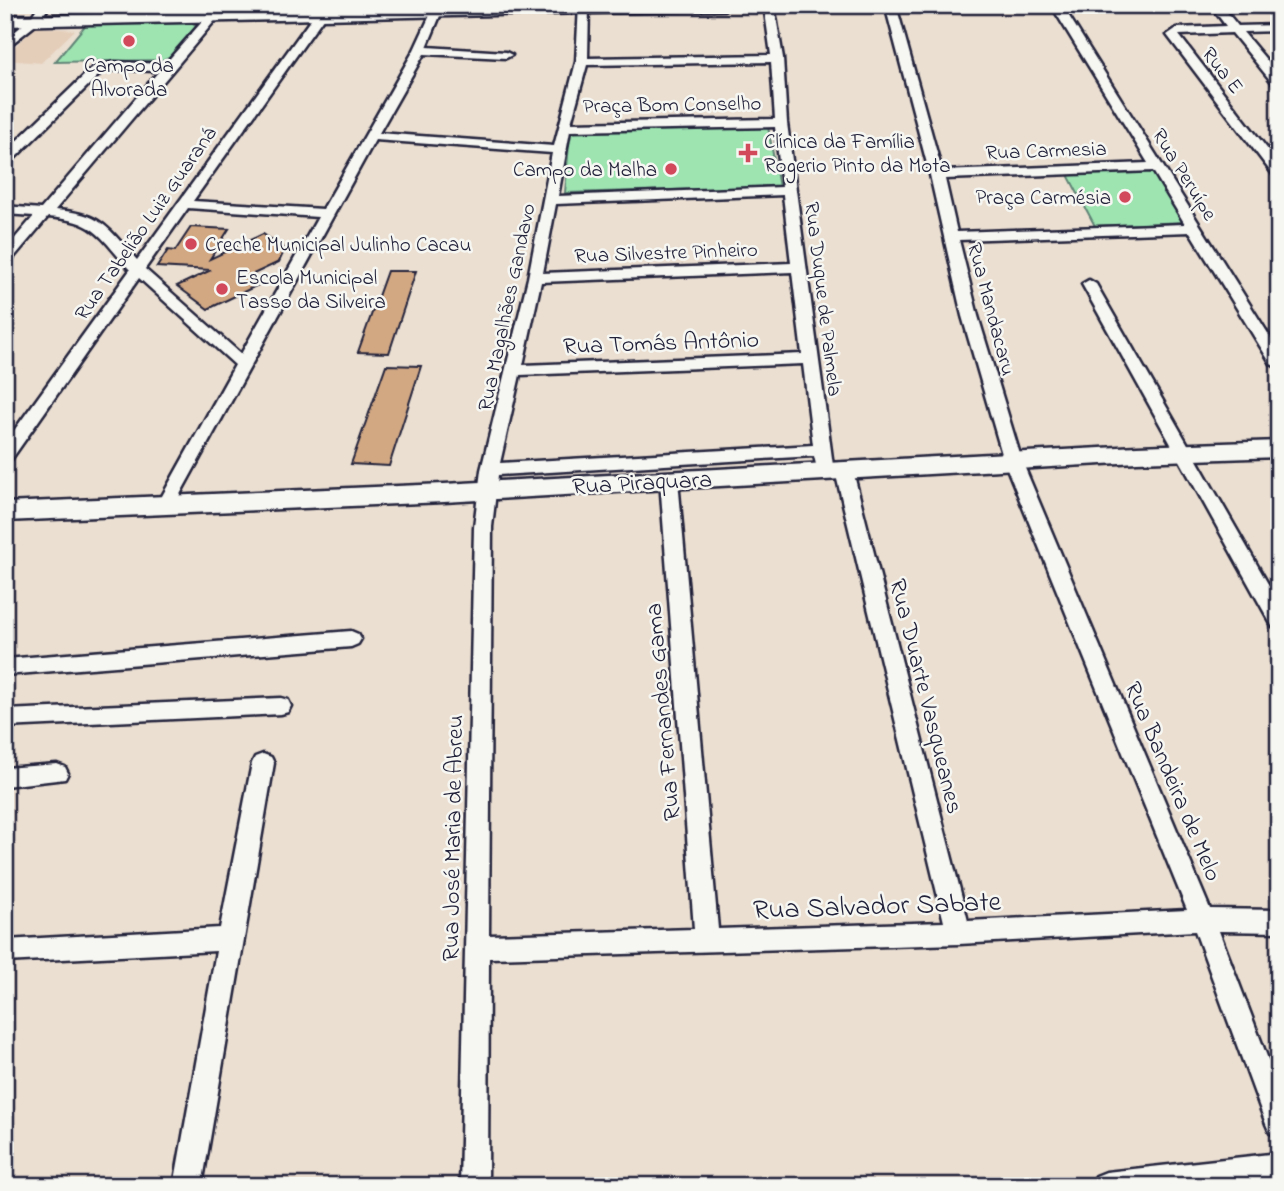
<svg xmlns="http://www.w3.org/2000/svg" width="1284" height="1191" font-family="'Indie Flower',sans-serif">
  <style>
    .built { fill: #e4ceba }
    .green { fill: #9de4b1; stroke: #608376; stroke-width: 2 }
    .building { fill: #d2a883; stroke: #22223b; stroke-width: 2 }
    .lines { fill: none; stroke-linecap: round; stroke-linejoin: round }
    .street-casing { stroke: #22223b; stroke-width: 5 }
    .secondary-casing { stroke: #22223b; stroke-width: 5 }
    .street { fill: #f6f6f2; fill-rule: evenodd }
    .secondary { fill: #f6f6f2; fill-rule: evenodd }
    .poi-dot { fill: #d1495b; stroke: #f6f6f2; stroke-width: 2.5 }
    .labels { text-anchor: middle; stroke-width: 5; stroke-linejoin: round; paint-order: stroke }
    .far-poi-label { font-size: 21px; fill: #22223b; stroke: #f6f6f2; text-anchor: start }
    .far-street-label { font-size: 21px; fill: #22223b; stroke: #f6f6f2 }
    .street-label { font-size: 24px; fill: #22223b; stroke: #f6f6f2 }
    .near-street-label { font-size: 28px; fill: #22223b; stroke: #f6f6f2 }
  </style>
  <rect width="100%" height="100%" fill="#ebdfd1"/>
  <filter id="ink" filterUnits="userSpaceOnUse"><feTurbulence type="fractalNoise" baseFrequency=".0143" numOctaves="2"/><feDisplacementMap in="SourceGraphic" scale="14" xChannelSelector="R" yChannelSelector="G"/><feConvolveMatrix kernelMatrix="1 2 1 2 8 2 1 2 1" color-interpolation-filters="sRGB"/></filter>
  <g filter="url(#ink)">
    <path class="built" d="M 35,27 L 75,30 L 41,63 L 5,60 L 5,56 Z"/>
    <path class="green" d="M 189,22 L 199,28 L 173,55 L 163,60 L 55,62 L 87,23 Z
      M 768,127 L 779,187 L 565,193 L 570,131 Z
      M 1152,169 L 1185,222 L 1095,226 L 1067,173 Z"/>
    <path class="building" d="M 191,227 L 229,229 L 210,259 L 263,234 L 285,249 L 279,262 L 247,277 L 258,285 L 208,309 L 177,286 L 211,270 L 157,267 L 168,250 L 175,251 Z
      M 387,271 L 416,271 L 389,353 L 358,352 Z
      M 386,365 L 421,366 L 389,466 L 351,464 Z"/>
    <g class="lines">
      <defs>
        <path id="street" d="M 39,5 L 50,5 L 38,23 L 5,49 L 5,40 L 30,19 Z
          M 106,5 L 117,5 L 112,19 L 106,22 L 100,19 Z
          M 173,5 L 184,5 L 177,19 L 173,20 L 167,17 Z
          M 579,5 L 589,5 L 588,58 L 771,55 L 764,5 L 774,5 L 783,58 L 787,123 L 834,473 L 831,477 L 819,477 L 814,456 L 498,475 L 492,527 L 489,935 L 694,929 L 660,480 L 669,474 L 678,480 L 718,929 L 944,922 L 835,471 L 844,465 L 853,471 L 968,921 L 1187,910 L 1004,461 L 962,316 L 930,175 L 885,5 L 896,5 L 942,171 L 1148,163 L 1051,5 L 1062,5 L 1279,351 L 1279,369 L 1271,364 L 1190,232 L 959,240 L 978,316 L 1022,461 L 1210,909 L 1279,910 L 1279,932 L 1219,931 L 1279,1088 L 1279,1137 L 1270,1133 L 1266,1124 L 1195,931 L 959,944 L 489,958 L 488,1186 L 460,1186 L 474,527 L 481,470 L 528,278 L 552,153 L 375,140 L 172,509 L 160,509 L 157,505 L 235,365 L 139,278 L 11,460 L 5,462 L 5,443 L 130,270 C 99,236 97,221 48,217 L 10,262 L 5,263 L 5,250 L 34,216 L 5,214 L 5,206 L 41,209 L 159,71 L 115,70 L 101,73 L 10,163 L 5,164 L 5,152 L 93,67 L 115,62 L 165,64 L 208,15 L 218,17 L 55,210 C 102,213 107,227 137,260 L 316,12 L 326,14 L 193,201 L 323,209 L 414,50 L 432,11 L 437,8 L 442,11 L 427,47 L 506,52 L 512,55 L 506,58 L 424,54 L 379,133 L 554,146 L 576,62 ZM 771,62 L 775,119 L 571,123 L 587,65 ZM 775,127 L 782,187 L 558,196 L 570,131 ZM 1153,171 L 1185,224 L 957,232 L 945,179 ZM 783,195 L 791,263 L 543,273 L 556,204 ZM 188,208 L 318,217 L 241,354 L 145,269 ZM 792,272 L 802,354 L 523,365 L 541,282 ZM 803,364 L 813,445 L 500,463 L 520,375 Z
          M 1210,5 L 1221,5 L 1238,26 L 1279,25 L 1279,31 L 1243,32 L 1279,75 L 1279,87 L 1275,86 L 1232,33 L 1179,35 L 1279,164 L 1279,177 L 1274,176 L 1167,35 L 1177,28 L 1226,26 Z
          M 1089,280 L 1096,284 L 1279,603 L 1279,628 L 1272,626 L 1082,284 Z
          M 351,631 L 358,634 L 361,639 L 358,644 L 351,647 L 5,675 L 5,659 Z
          M 281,698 L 288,700 L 291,706 L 288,712 L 281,714 L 5,727 L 5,710 Z
          M 263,754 L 271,757 L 274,763 L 202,1186 L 174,1186 L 216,951 L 5,962 L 5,940 L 220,928 L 252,763 L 255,757 Z
          M 57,764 L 65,767 L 68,773 L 65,779 L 5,786 L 5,768 Z
          M 1279,1153 L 1279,1181 L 1233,1186 L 1092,1186 L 1096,1176 L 1106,1172 Z"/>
        <path id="secondary" d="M 497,5 L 732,5 L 724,10 L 5,26 L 5,16 Z
          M 1279,441 L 1279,457 L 1137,462 L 444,502 L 5,521 L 5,503 L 444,484 L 1137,446 Z"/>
      </defs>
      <use href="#street" class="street-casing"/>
      <use href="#secondary" class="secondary-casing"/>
      <use href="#street" class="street"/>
      <use href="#secondary" class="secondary"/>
    </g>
  </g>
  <g class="poi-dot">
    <circle cx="129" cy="41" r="7"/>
    <path d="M744.5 142.5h7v7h7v7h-7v7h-7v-7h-7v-7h7z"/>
    <circle cx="671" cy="169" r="7"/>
    <circle cx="1125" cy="197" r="7"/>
    <circle cx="191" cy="244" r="7"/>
    <circle cx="222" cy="289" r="7"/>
  </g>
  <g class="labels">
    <g class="far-poi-label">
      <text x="129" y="72" text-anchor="middle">Campo da<tspan x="129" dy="24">Alvorada</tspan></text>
      <text x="764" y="148">Clínica da Família<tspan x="764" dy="24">Rogerio Pinto da Mota</tspan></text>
      <text x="657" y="176" text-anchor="end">Campo da Malha</text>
      <text x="1111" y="204" text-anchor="end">Praça Carmésia</text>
      <text x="205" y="251">Creche Municipal Julinho Cacau</text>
      <text x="236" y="284">Escola Municipal<tspan x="236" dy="24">Tasso da Silveira</tspan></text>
    </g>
    <g class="far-street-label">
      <text transform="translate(1223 70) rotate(52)" y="7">Rua E</text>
      <text transform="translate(672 104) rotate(-1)" y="7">Praça Bom Conselho</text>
      <text transform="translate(1046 150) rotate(-2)" y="7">Rua Carmesia</text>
      <text transform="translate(1185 174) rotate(58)" y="7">Rua Peruípe</text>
      <text transform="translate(145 223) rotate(-55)" y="7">Rua Tabelião Luiz Guaraná</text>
      <text transform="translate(666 252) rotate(-2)" y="7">Rua Silvestre Pinheiro</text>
      <text transform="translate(824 299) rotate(83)" y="7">Rua Duque de Palmela</text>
      <text transform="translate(506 307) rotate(-78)" y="7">Rua Magalhães Gandavo</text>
      <text transform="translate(992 309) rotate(75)" y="7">Rua Mandacaru</text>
    </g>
    <g class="street-label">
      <text transform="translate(661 342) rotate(-2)" y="8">Rua Tomás Antônio</text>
      <text transform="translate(642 482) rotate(-3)" y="8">Rua Piraquara</text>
      <text transform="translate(927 696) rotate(76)" y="8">Rua Duarte Vasqueanes</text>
      <text transform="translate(662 712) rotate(-95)" y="8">Rua Fernandes Gama</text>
      <text transform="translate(1174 781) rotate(67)" y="8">Rua Bandeira de Melo</text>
      <text transform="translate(452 838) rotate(-89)" y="8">Rua José Maria de Abreu</text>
    </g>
    <g class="near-street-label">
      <text transform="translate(877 904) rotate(-2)" y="10">Rua Salvador Sabate</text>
    </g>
  </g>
  <rect width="1284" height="1191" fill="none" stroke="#f6f6f2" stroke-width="28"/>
  <rect x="14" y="14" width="1256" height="1163" fill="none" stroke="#22223b" stroke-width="2.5" filter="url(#ink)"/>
</svg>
